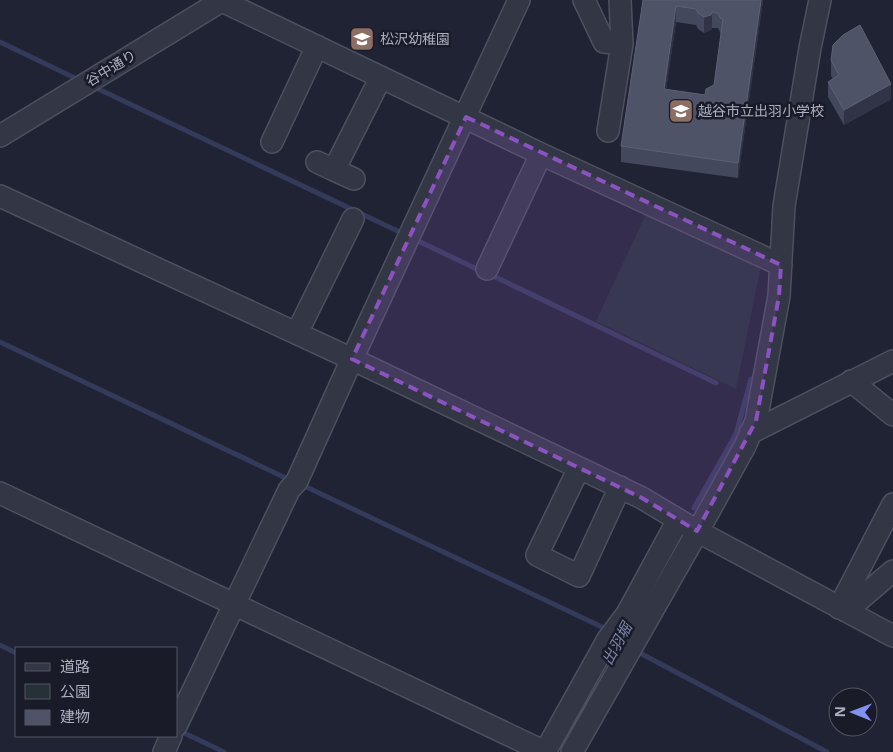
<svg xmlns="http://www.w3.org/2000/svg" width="893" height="752" font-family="'Open Sans','Noto Sans JP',sans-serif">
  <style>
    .green { fill: #253137 }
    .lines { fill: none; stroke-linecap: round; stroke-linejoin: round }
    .stream { stroke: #343a5a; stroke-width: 5 }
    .minor-casing { stroke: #4d505f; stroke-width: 24 }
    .minor { stroke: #333644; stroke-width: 21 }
    .wall { fill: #44485c; fill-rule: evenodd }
    .shaded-wall { fill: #313447 }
    .building { fill: #4f5367; stroke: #5e6175; fill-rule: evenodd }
    .marked { fill: #8a53c0; fill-opacity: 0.2; stroke: #8a53c0; stroke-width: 4; stroke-dasharray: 10 6; stroke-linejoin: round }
    .labels { text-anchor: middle; stroke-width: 5; stroke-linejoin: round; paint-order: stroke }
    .poi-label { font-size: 14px; fill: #adafc1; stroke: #191b28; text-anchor: start }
    .street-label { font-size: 14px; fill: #adafc1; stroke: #191b28 }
    .water-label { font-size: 15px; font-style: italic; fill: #7e86ad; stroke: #191b28 }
  </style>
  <rect width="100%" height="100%" fill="#202333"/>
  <path class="green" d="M 647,212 L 761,265 L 736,389 L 596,321 Z"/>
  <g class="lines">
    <path class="stream" d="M 0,42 L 79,80
      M 94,87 L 404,234
      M 414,239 L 481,271
      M 489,274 L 716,383
      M 0,342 L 292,481
      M 300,484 L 602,627
      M 694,508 L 736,434 L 751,379
      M 0,645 L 16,653
      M 638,652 L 827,752
      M 180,731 L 224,752"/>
    <defs>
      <path id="minor" d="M 220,0 L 541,154 L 781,265
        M 584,0 L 604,42 L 622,44 L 620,0
        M 608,131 L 622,44
        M 0,136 L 223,0
        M 272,142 L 317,46
        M 317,162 L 334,170
        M 354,179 L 334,170 L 381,77
        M 0,196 L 352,359 L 642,498 L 697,531 L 893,636
        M 487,269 L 541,154
        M 297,333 L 353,219
        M 851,381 L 893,415
        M 750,433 L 893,361
        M 579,468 L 537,555 L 579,576 L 620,487
        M 0,493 L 545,752 L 608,639 L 627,614 L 678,520
        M 839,608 L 893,504
        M 846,611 L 893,571
        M 176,726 L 289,490 L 297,481 L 352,359 L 519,0
        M 164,752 L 171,736
        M 572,752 L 708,513 L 745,446 L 756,421 L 779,296 L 784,206 L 810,48 L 820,0"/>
    </defs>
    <use href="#minor" class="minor-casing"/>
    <use href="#minor" class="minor"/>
  </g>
  <path class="wall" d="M 643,0 L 763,0 L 738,178 L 621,162 L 621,146 ZM 676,22 L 696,25 L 698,29 L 704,33 L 711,30 L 712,28 L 718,28 L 721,34 L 714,85 L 705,95 L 666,89 Z
    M 831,60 L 891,99 L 844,125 L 828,97 L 828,82 L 833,79 L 831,76 Z"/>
  <path class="shaded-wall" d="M 761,0 L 763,0 L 738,178 L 738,163 Z
    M 676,6 L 676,22 L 664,104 L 664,89 Z
    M 712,12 L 712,28 L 711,30 L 704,33 L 704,17 Z
    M 891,84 L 891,99 L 844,125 L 844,110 Z"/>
  <path class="building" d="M 643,0 L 761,0 L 738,163 L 621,146 ZM 676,6 L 696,9 L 698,13 L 704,17 L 711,15 L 712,12 L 718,13 L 720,18 L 723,19 L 714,85 L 706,89 L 705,95 L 664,89 Z
    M 860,25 L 891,84 L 844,110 L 828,82 L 839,75 L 831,60 L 833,45 L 843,35 Z"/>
  <path class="marked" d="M 466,117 L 781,265 L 779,296 L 756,421 L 697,531 L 642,498 L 352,359 Z"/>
  <defs>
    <symbol id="school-square" viewBox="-11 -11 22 22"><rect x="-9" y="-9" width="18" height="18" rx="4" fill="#8d6e63" stroke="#191b28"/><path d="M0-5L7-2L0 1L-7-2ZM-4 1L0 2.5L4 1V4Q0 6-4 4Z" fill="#fff"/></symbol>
  </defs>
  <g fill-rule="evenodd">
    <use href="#school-square" x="348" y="25" width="28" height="28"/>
    <use href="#school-square" x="667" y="97" width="28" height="28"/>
  </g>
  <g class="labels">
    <g class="poi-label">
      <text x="380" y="44">松沢幼稚園</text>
      <text x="698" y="116">越谷市立出羽小学校</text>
    </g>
    <g class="street-label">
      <text transform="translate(111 68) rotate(-31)" y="5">谷中通り</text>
    </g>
    <g class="water-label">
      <text transform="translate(617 644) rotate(-61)" y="5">出羽堀</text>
    </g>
  </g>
  <rect x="15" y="647" width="162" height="90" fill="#191b28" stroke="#545665"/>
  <rect x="25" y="663" width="25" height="8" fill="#333644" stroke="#545665"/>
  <text x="60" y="672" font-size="15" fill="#adafc1">道路</text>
  <rect x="25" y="684" width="25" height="15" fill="#253137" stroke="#545665"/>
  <text x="60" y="697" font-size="15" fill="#adafc1">公園</text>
  <rect x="25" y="710" width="25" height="15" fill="#4f5367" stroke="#545665"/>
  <text x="60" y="722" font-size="15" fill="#adafc1">建物</text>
  <g transform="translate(853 712) rotate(271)"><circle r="24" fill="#191b28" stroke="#545665"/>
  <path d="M0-4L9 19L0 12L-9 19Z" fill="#8392f0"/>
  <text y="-8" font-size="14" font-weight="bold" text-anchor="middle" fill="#adafc1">N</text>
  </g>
</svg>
